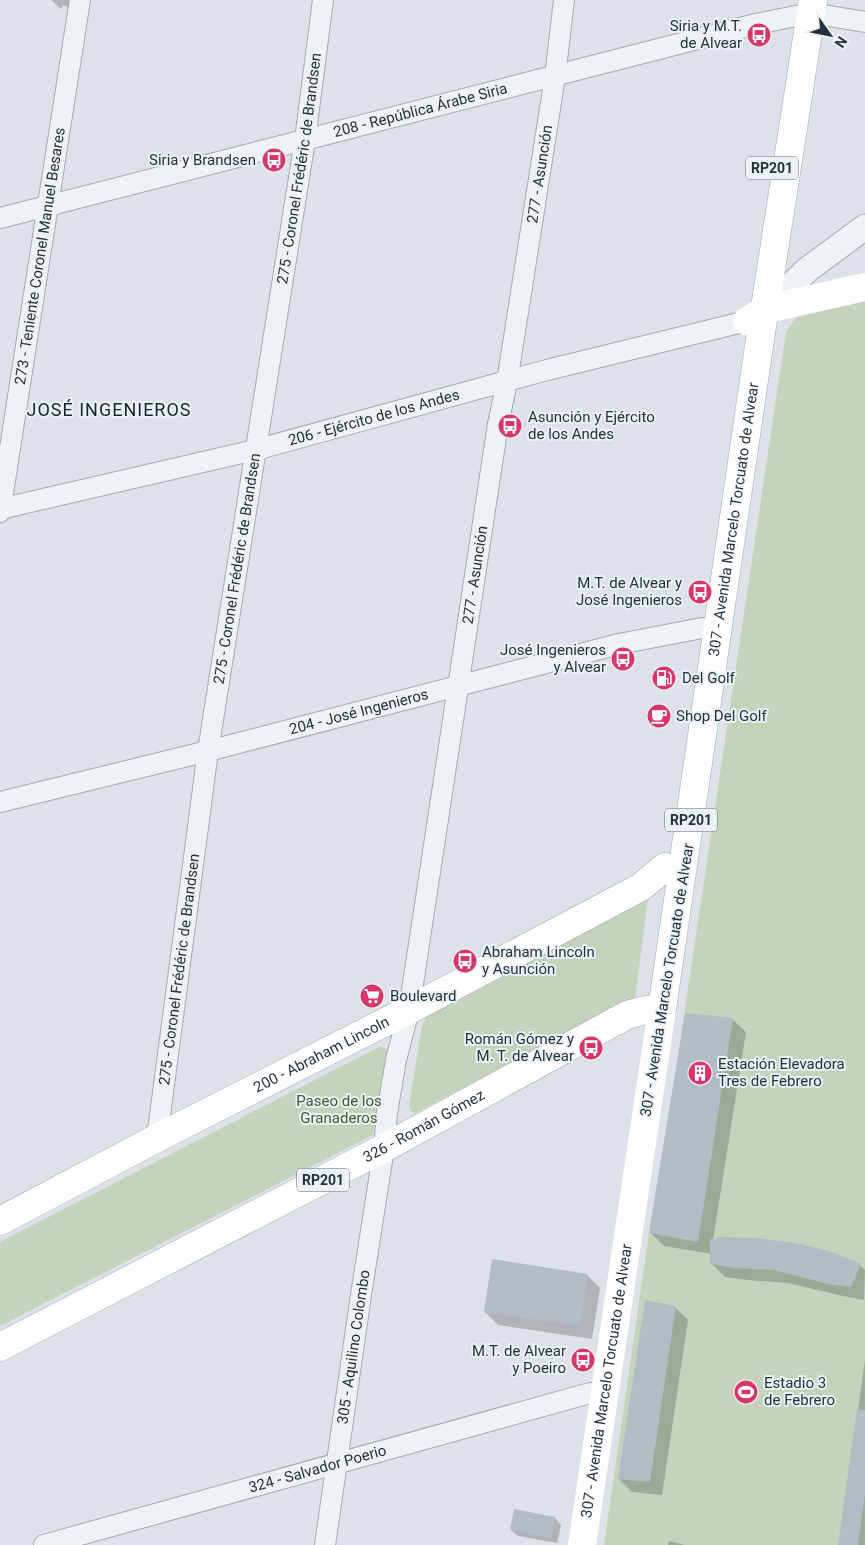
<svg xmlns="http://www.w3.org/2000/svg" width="865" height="1545" font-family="Roboto,sans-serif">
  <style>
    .green { fill: #c5d2bc }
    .shadow { fill: #0003 }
    .building { fill: #b3bcc4 }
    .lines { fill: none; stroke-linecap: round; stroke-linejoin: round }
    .minor-casing { stroke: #a1aab1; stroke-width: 22 }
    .tertiary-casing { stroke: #a1aab1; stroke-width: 27 }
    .primary-casing { stroke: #9aa9b4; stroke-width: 29 }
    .minor { stroke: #eef2f5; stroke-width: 20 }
    .tertiary { stroke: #eef2f5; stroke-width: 25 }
    .secondary { stroke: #fff; stroke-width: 28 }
    .primary { stroke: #fff; stroke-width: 28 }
    .labels { text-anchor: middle; stroke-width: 4; stroke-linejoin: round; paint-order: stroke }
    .shield { fill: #ebf1f5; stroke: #606b75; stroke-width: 1 }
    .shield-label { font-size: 14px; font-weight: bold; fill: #25323e }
    .poi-label { font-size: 15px; fill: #25323e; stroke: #ebf1f5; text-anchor: start }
    .street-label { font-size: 15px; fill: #25323e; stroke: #ebf1f5 }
    .park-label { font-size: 15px; fill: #405b31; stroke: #ebf1f5 }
    .quarter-label { font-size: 18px; letter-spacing: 1px; fill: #17232f; stroke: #ebf1f5 }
  </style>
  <rect width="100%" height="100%" fill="#dce2e7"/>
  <path class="green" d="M 865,298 L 865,1545 L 604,1545 L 649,1233 L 673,1089 L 786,332 L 799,314 Z
    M 648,898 L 635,999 L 415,1113 L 411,1111 L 409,1105 L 422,1026 L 426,1016 Z
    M 381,1046 L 391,1052 L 373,1135 L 0,1326 L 0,1242 Z"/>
  <path class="shadow" d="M 51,0 L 75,0 L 68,8 L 64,5 L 61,9 Z
    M 732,1019 L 746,1032 L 713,1240 L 860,1265 L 865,1270 L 864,1300 L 843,1296 L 788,1283 L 748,1280 L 725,1277 L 711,1263 L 712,1254 L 664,1246 L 651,1233 Z
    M 587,1275 L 600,1288 L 592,1339 L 498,1325 L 485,1312 Z
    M 675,1307 L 688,1320 L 662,1495 L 632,1492 L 619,1479 Z
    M 865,1359 L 865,1545 L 840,1545 Z
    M 555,1518 L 561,1525 L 557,1543 L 518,1536 L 511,1530 Z
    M 669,1541 L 685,1545 L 668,1545 Z"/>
  <path class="building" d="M 685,1013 L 733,1018 L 698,1242 L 649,1233 Z
    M 724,1237 L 757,1238 L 795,1243 L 832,1252 L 861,1264 L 851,1287 L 828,1284 L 774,1270 L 734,1268 L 710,1264 L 710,1239 Z
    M 492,1259 L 588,1274 L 580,1326 L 484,1312 Z
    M 645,1300 L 676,1306 L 650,1482 L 618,1479 Z
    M 857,1409 L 865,1410 L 865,1493 L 858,1545 L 838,1545 Z
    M 514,1509 L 555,1517 L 551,1538 L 510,1530 Z"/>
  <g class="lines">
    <defs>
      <g id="minor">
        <path id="s1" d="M 0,218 L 756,24 L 811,13 L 865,22"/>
        <path id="s2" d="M 0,509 L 255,450 L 547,370 L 747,321"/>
        <path id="s3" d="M 0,512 L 80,0"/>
        <path id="s4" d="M 0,802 L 208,751 L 619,644 L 702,628 L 719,631"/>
        <path id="s5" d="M 157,1138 L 208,751 L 305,140 L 323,0"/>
        <path id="s6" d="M 44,1545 L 590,1393"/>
        <path id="s7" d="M 325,1545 L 361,1295 L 384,1148 L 387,1113 L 396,1060 L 409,1010 L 498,424 L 507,382 L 555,77 L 564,0"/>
      </g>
      <path id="tertiary" d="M 767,309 L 807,270 L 865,227"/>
      <g id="primary">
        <path id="s9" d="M 0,1221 L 161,1136 L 409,1010 L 641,887 L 665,867"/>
        <path id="s10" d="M 0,1347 L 384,1148 L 627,1015 L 645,1010 L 662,1009 L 759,346 L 813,0"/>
      </g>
    </defs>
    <use href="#minor" class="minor-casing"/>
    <use href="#tertiary" class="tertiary-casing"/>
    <use href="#primary" class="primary-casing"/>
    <use href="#minor" class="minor"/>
    <use href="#tertiary" class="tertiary"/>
    <g class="secondary">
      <path d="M 747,321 L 767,309 L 865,287"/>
      <path id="s8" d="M 582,1545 L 662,1009"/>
    </g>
    <use href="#primary" class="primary"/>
  </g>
  <defs>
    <symbol id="bus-disc" viewBox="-11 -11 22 22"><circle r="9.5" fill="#d7366a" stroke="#ebf1f5"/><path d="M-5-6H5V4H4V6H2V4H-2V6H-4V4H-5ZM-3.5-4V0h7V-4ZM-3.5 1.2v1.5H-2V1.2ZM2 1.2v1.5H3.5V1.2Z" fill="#fff"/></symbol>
    <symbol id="fuel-disc" viewBox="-11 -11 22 22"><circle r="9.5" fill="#d7366a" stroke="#ebf1f5"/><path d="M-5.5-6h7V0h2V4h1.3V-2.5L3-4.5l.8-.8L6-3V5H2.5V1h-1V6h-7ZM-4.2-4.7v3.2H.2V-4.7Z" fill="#fff"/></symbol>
    <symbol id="cafe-disc" viewBox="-11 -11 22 22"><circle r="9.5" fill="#d7366a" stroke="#ebf1f5"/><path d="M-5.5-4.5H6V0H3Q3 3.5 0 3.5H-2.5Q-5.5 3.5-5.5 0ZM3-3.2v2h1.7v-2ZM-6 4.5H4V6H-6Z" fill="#fff"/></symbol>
    <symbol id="supermarket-disc" viewBox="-11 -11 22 22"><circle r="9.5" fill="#d7366a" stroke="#ebf1f5"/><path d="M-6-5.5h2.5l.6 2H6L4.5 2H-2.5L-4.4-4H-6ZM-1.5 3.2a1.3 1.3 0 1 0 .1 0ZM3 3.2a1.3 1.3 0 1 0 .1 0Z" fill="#fff"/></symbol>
    <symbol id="building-disc" viewBox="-11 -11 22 22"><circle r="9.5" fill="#d7366a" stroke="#ebf1f5"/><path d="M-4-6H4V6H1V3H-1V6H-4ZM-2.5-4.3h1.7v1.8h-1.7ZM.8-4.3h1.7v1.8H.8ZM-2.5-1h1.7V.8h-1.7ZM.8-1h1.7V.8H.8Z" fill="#fff"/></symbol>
    <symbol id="stadium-disc" viewBox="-11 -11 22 22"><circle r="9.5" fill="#d7366a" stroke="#ebf1f5"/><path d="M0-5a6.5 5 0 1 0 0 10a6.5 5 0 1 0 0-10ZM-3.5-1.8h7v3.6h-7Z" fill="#fff"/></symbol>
  </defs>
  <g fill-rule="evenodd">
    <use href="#bus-disc" x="745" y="21" width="28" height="28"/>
    <use href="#bus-disc" x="260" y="146" width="28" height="28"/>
    <use href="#bus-disc" x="496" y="412" width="28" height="28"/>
    <use href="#bus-disc" x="686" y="578" width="28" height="28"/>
    <use href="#bus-disc" x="609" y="645" width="28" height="28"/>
    <use href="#fuel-disc" x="650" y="664" width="28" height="28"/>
    <use href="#cafe-disc" x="645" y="702" width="28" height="28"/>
    <use href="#bus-disc" x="451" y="947" width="28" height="28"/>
    <use href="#supermarket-disc" x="358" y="982" width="28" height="28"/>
    <use href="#bus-disc" x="577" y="1034" width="28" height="28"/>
    <use href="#building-disc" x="686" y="1059" width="28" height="28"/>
    <use href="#bus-disc" x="569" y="1346" width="28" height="28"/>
    <use href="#stadium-disc" x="732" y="1378" width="28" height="28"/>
  </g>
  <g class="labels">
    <g class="shield">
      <rect x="746" y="156.5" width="52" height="23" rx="4"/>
      <rect x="665" y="808.5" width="52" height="23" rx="4"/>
      <rect x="297" y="1168.5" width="52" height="23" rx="4"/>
    </g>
    <g class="shield-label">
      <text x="772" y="173">RP201</text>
      <text x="691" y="825">RP201</text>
      <text x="323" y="1185">RP201</text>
    </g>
    <g class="poi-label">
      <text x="742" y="31" text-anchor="end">Siria y M.T.<tspan x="742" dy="17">de Alvear</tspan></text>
      <text x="256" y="165" text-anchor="end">Siria y Brandsen</text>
      <text x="528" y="422">Asunción y Ejército<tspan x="528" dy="17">de los Andes</tspan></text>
      <text x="682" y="588" text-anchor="end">M.T. de Alvear y<tspan x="682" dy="17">José Ingenieros</tspan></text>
      <text x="606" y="655" text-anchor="end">José Ingenieros<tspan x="606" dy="17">y Alvear</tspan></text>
      <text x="682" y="683">Del Golf</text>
      <text x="676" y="721">Shop Del Golf</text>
      <text x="482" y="957">Abraham Lincoln<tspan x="482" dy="17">y Asunción</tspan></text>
      <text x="390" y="1001">Boulevard</text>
      <text x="574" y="1044" text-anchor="end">Román Gómez y<tspan x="574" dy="17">M. T. de Alvear</tspan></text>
      <text x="718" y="1069">Estación Elevadora<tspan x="718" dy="17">Tres de Febrero</tspan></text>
      <text x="566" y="1356" text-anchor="end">M.T. de Alvear<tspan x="566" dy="17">y Poeiro</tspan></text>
      <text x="764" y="1388">Estadio 3<tspan x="764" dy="17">de Febrero</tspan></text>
    </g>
    <g class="street-label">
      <text dy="5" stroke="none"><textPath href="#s1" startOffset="434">208 - República Árabe Siria</textPath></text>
      <text dy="5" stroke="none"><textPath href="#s5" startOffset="980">275 - Coronel Frédéric de Brandsen</textPath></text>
      <text dy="5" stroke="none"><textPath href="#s7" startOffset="1388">277 - Asunción</textPath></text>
      <text dy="5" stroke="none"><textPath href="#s3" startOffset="259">273 - Teniente Coronel Manuel Besares</textPath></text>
      <text dy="5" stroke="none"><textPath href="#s2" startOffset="385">206 - Ejército de los Andes</textPath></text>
      <text dy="5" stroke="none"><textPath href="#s10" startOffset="1240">307 - Avenida Marcelo Torcuato de Alvear</textPath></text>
      <text dy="5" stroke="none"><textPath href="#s5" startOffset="575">275 - Coronel Frédéric de Brandsen</textPath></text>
      <text dy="5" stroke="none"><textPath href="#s7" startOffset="982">277 - Asunción</textPath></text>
      <text dy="5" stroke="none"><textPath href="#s4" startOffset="370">204 - José Ingenieros</textPath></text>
      <text dy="5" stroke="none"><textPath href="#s5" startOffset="170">275 - Coronel Frédéric de Brandsen</textPath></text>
      <text transform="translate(667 980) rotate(-81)" y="5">307 - Avenida Marcelo Torcuato de Alvear</text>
      <text dy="5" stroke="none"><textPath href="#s9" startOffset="362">200 - Abraham Lincoln</textPath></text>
      <text dy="5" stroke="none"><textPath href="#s10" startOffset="478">326 - Román Gómez</textPath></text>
      <text dy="5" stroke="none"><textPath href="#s7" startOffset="200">305 - Aquilino Colombo</textPath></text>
      <text dy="5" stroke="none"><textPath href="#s8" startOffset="166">307 - Avenida Marcelo Torcuato de Alvear</textPath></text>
      <text dy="5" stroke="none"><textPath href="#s6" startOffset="284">324 - Salvador Poerio</textPath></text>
    </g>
    <g class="park-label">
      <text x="339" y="1106">Paseo de los<tspan x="339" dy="17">Granaderos</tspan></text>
    </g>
    <g class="quarter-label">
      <text x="109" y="416">JOSÉ INGENIEROS</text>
    </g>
  </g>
  <g transform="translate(830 35) rotate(123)" stroke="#ebf1f5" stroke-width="4" paint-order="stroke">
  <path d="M0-4L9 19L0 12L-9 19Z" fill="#25323e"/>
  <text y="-8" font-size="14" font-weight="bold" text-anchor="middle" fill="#25323e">N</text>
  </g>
</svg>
